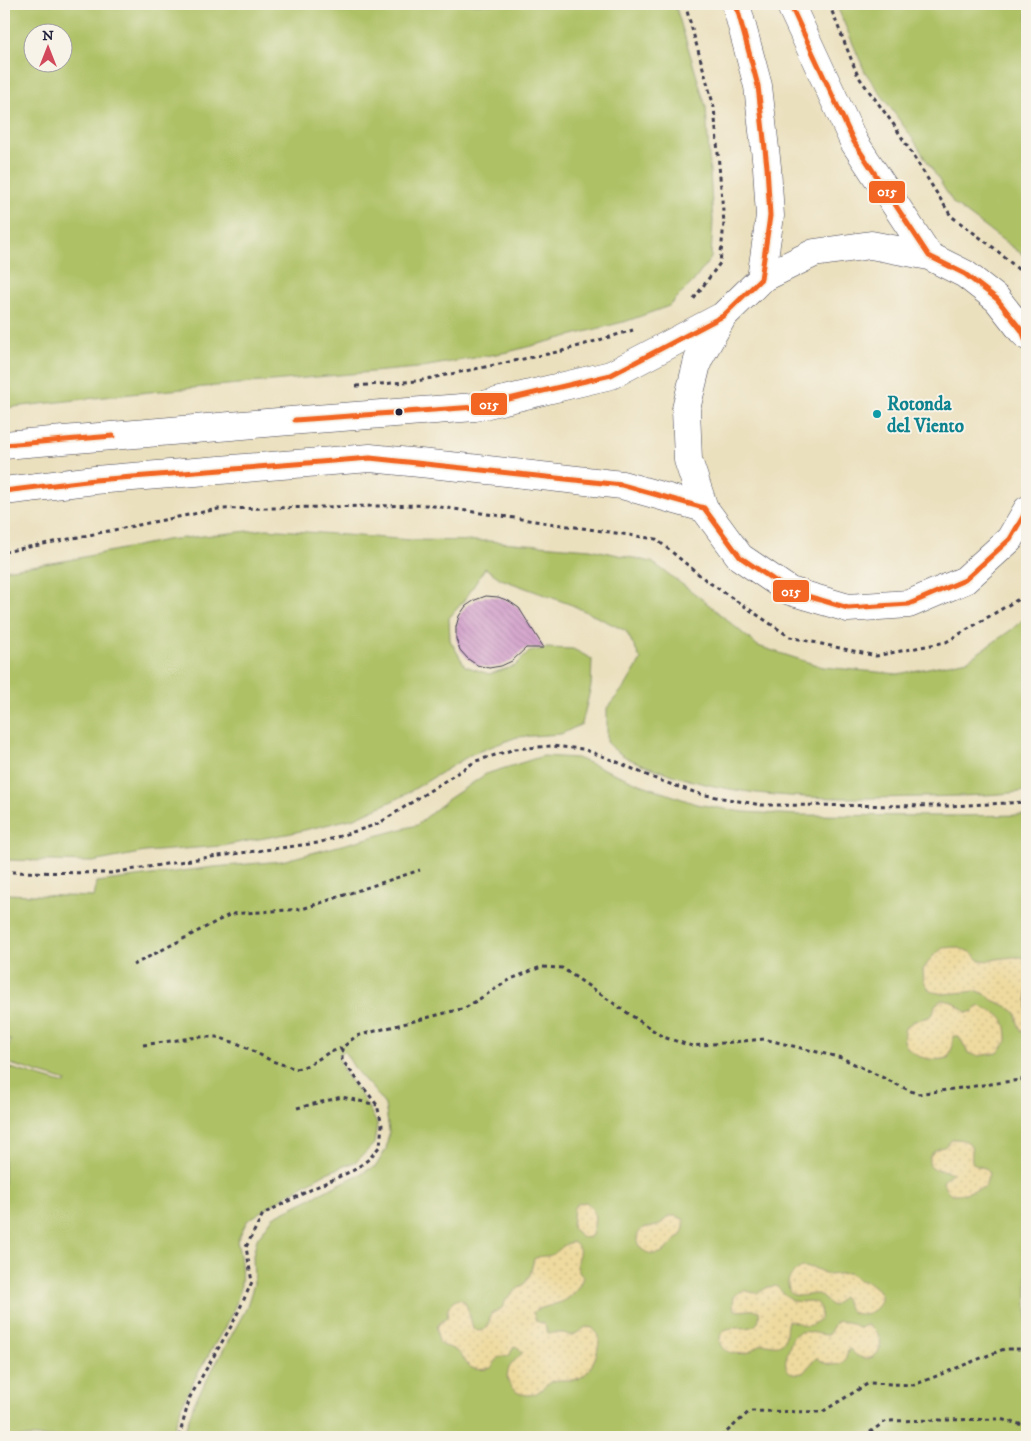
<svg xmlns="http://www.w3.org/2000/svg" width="1031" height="1441" font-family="'IM FELL DW Pica',serif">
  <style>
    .green { fill: #aec165; stroke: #687250; fill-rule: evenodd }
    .sand { fill: url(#sand-dots); stroke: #887e6c }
    .building { fill: url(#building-back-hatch) }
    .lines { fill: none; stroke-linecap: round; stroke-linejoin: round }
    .secondary-casing { stroke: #403e4f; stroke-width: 29 }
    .path { stroke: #403e4f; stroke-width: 3; stroke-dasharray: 4 4; stroke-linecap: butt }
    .secondary { stroke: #fff; stroke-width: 28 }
    .bus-1-casing { stroke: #f7f3e8; stroke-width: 9 }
    .bus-1 { stroke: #f26522; stroke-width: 5 }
    .bus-dot { fill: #22223b; stroke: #f7f3e8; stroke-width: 2 }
    .culture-dot { fill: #0f9aa8; stroke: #f7f3e8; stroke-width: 2 }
    .labels { text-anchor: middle; stroke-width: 4; stroke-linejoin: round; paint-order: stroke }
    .culture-label { font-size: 19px; font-weight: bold; fill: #0d838f; stroke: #f7f3e8; text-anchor: start }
    .line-badge { stroke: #f7f3e8; stroke-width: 2 }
    .badge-label { font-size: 14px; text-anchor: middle; font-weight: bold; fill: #fff }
  </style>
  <defs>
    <pattern id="sand-dots" width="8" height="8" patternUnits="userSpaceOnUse" patternTransform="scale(1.25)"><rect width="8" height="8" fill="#eeda9e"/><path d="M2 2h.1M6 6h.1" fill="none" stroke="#ccbb89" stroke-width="1.8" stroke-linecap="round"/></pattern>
    <pattern id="building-back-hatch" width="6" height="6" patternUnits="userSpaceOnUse" patternTransform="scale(1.25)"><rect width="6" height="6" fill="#cb8fc5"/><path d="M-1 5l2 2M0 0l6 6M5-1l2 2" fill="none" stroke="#a474a1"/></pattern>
  </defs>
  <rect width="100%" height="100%" fill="#f7f3e8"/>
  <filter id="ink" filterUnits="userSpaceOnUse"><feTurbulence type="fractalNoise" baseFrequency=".02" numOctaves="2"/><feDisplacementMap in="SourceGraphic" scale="10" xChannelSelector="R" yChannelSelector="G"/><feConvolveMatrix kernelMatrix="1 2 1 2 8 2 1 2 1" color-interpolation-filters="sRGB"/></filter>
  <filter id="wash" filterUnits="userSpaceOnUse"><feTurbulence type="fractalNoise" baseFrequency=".0096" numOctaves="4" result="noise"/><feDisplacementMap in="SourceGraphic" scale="20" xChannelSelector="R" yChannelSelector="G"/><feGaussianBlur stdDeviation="1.12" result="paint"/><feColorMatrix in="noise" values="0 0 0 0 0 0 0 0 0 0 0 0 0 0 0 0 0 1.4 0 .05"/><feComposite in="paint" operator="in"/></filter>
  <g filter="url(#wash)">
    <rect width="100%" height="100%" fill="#ebe0be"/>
    <path class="green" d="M 4,4 L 675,4 L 706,107 L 713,221 L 711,258 L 693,282 L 669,306 L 627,321 L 508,352 L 417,368 L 149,392 L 4,408 ZM 62,32 L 62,62 L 32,62 L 32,32 Z
      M 836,4 L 1027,4 L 1027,258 L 954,204 L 915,142 L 865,72 Z
      M 267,529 L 411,540 L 488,541 L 590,549 L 652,562 L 702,599 L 758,646 L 823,667 L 898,674 L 968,660 L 1011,630 L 1027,616 L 1027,791 C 992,796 956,796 921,797 C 834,799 743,801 661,771 C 647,766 630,761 619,753 C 614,750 611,746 607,742 L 607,708 L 626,685 L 641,660 L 626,631 L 572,605 L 501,579 L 485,568 L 466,598 L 449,618 L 450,640 L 465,666 L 489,674 L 515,666 L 529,652 L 546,648 L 573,649 L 592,659 L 591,686 L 582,724 L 561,734 L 517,737 L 472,754 L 401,797 L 355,818 L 292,833 L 221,846 L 145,852 L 93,862 L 4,860 L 4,570 L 64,561 L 166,540 Z
      M 543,756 L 577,758 L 640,784 L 696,804 L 743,812 L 797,815 L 947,816 L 1027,815 L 1027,1437 L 183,1437 L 194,1403 L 246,1309 L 254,1284 L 253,1255 L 257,1239 L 273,1217 L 376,1166 L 386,1149 L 389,1131 L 385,1105 L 372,1088 L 357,1072 L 344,1051 L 338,1055 L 345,1074 L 360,1094 L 371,1112 L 377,1124 L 374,1144 L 357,1161 L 324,1174 L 290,1193 L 247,1221 L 237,1241 C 241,1258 244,1277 239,1294 C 232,1320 216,1340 204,1363 C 190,1386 178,1410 172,1437 L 4,1437 L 4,1066 L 65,1084 L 66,1081 L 4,1062 L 4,1059 L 11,1040 L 4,1038 L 4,894 L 94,897 L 97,882 L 214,867 L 282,861 L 417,825 L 447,800 L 486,774 Z"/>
    <path class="sand" d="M 955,947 L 971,952 L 979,960 L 989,961 L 997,959 L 1013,957 L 1022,957 L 1027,961 L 1027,1037 C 1020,1030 1017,1023 1016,1013 L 1006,1006 L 992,1000 L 987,995 L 978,991 L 943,994 L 930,991 L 924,981 L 923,970 L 932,957 L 943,948 Z
      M 942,1000 L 953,1002 L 967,1013 L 973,1011 L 979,1006 C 1001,1014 1007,1017 1007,1041 L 998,1053 L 977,1056 L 968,1053 L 959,1036 L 953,1036 L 952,1048 L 948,1058 C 933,1062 908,1058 904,1040 C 903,1037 904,1032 905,1028 L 914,1021 L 929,1017 L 933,1014 L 935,1005 Z
      M 953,1139 C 984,1139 965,1160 975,1165 C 978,1167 984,1167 987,1169 L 989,1173 L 985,1187 L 962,1194 L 951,1194 L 946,1189 L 943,1182 L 946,1178 L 952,1173 C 946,1169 938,1172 932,1167 C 923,1159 936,1147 944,1147 Z
      M 586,1202 C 598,1212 595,1221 592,1235 L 587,1238 L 581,1236 L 572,1228 L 574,1207 L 579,1203 Z
      M 668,1216 L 677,1216 L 684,1220 C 685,1229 682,1235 676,1240 C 672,1244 668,1248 664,1251 C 649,1261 627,1243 642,1229 C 647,1225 652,1228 657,1226 C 661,1225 664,1219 668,1216 Z
      M 573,1242 C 585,1251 576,1255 577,1265 C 577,1270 580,1274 583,1277 C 578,1291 569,1301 555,1304 C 547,1307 541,1307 533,1312 L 536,1321 L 544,1324 L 548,1333 L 564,1333 L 571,1336 L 577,1333 L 586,1327 L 593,1328 C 593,1329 598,1334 598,1334 C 602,1345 592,1370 583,1376 C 574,1383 563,1378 553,1381 C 546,1383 541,1392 534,1394 C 518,1399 502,1384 509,1368 C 512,1362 518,1358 522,1353 L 518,1347 L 514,1346 L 509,1356 L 499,1357 L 491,1368 C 483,1370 474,1371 468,1365 C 464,1361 464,1356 458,1352 C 443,1342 438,1351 437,1327 L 441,1322 L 447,1318 L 448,1309 L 452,1302 L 459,1299 L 464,1301 C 469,1309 470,1319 473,1328 L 478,1331 L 484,1330 L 489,1323 L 491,1314 L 502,1308 L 507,1298 L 525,1283 L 530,1275 L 534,1259 C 540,1255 545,1257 551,1255 C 560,1251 562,1244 573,1242 Z
      M 802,1267 L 814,1268 L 829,1275 L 849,1273 L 858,1280 L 868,1282 L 877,1289 L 881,1295 C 881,1298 881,1301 880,1303 C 875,1313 860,1318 851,1311 C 847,1307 847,1301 843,1297 C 839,1299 838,1303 832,1306 L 818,1294 C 810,1294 801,1297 794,1295 C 790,1294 790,1293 789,1289 C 785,1278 794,1272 802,1267 Z
      M 776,1286 C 781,1290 785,1296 791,1300 C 801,1306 825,1291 820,1319 C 803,1333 804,1321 788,1321 C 785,1327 788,1338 782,1343 C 776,1348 769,1343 763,1344 C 757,1345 752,1352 746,1353 C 736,1355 718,1352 720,1339 C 722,1315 763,1343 759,1311 C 751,1308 743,1312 735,1310 L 733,1305 L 734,1297 C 745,1286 746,1293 758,1293 L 768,1287 Z
      M 840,1321 L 851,1323 L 859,1328 L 867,1325 C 891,1337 879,1365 860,1357 C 856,1356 853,1352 850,1349 L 848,1350 L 845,1360 L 841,1364 C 831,1366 825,1364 817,1358 L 815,1359 L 803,1373 C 785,1376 783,1366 788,1352 C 791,1344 791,1335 800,1332 C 809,1330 819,1335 828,1335 L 836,1322 Z"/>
    <g id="blocks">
      <path class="building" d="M 486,596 L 498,597 L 509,601 L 519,608 L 544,648 L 526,648 L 512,661 L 501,666 L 489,668 L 477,665 L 468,659 L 460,650 L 456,639 L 456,627 L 459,616 L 466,606 L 475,600 Z"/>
    </g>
  </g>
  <g filter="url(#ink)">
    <use href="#blocks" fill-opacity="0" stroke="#403e4f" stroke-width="1"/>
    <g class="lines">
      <defs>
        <path id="secondary" d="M 736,4 L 758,86 L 767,167 L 770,216 L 761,279
          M 790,4 L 854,142 L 929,256
          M 723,316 L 698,360 L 686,409 L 688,460 L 704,508 L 740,557 L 790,591 L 848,608 L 909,604 L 965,580 L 1010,539 L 1027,510
          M 4,445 L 302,420 L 475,407 L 611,375 L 723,316 L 761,279 L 814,253 L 871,245 L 929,256 L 965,274 L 997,299 L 1022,331 L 1027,336
          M 4,491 L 95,480 L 370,458 L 470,468 L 622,485 L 704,508"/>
      </defs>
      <use href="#secondary" class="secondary-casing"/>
      <path class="path" d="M 685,4 L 714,107 L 724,223 L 720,263 L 693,300
        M 829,4 L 858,76 L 894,125 L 951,216 L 994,248 L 1027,277
        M 356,386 L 417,381 L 562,351 L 633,330
        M 4,552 L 218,509 L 427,505 L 656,539 L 707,581 L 790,637 L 876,656 L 946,642 L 1027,594
        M 4,872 L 111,873 L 203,858 L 318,843 L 378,824 L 476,761 L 515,749 L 551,746 L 583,749 L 615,761 L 658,780 L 700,794 L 761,805 L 949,806 L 1027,802
        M 133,965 L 231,914 L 302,909 L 420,870
        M 143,1045 L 198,1037 L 217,1037 L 239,1044 L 272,1061 L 296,1069 L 309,1065 L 328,1053 L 342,1048
        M 297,1108 L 342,1097 L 377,1105
        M 179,1437 L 190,1397 L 233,1323 L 252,1282 L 246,1247 L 263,1214 L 316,1187 L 354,1170 L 369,1159 L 380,1146 L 382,1125 L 377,1105 L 342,1060 L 342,1048 L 356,1036 L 465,1008 L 511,979 L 541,967 L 562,968 L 663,1037 L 692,1046 L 764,1039 L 842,1058 L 917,1094 L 1027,1079
        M 721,1437 L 750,1411 L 822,1412 L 869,1383 L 914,1385 L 1004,1349 L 1027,1349
        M 863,1437 L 886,1421 L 1000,1419 L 1027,1426"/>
      <use href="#secondary" class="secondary"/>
      <defs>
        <path id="bus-1" d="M 790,4 L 854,142 L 929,256 L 965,274 L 997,299 L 1022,331 L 1027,343
          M 295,420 L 475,407 L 611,375 L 723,316 L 761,279 L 770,216 L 767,167 L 758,86 L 736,4
          M 4,445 L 113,436
          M 4,491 L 95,480 L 370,458 L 622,485 L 704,508 L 740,557 L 790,591 L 848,608 L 909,604 L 965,580 L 1010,539 L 1027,510"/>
      </defs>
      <use href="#bus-1" class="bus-1-casing"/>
      <use href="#bus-1" class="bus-1"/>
    </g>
  </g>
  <circle class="bus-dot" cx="399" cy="412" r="4.5"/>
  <circle class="culture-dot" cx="877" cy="414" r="5"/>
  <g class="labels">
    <g class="culture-label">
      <text x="887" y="410">Rotonda<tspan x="887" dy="22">del Viento</tspan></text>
    </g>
  </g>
  <g class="line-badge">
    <rect x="868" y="180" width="38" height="24" rx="5" fill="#f26522"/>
    <rect x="470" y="392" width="38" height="24" rx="5" fill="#f26522"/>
    <rect x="772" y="579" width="38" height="24" rx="5" fill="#f26522"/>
  </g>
  <g class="badge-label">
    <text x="887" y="196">015</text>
    <text x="489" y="409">015</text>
    <text x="791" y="596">015</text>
  </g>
  <rect width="1031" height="1441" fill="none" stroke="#f7f3e8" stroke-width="20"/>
  <g transform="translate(48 48)"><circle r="24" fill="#f7f3e8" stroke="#a29fa3"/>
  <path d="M0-4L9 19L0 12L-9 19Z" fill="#d1495b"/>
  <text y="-8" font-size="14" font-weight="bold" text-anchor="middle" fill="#22223b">N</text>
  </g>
</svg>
